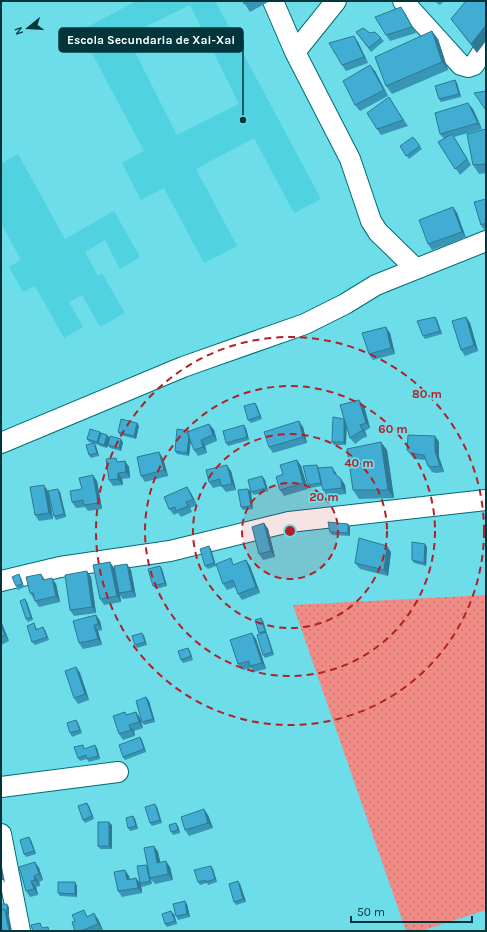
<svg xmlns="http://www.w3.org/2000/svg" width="487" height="932" font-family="Karla,sans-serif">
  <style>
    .built { fill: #51d2e0; fill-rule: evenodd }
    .grass { fill: url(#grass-dots) }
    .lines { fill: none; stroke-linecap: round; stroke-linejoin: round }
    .minor-casing { stroke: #006b74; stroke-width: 22 }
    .minor { stroke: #fff; stroke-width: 20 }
    .wall { fill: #3995b5 }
    .shaded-wall { fill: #2e7994 }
    .building { fill: #42add3; stroke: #2e7994 }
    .ring { fill: none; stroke: #b22127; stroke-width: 2; stroke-dasharray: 7 5 }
    .centre { fill: #b22127; stroke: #6ddde9; stroke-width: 2 }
    .ring-label { font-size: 12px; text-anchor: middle; font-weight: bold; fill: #b22127; stroke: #6ddde9; stroke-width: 3.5; stroke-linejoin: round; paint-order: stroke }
    .leader { fill: none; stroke: #00363b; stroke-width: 1.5 }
    .callout-dot { fill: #00363b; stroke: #6ddde9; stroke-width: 1.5 }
    .callout { fill: #00363b; stroke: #00363b; stroke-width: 1.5 }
    .callout-label { font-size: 12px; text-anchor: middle; font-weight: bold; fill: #fff }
  </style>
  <defs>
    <pattern id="grass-dots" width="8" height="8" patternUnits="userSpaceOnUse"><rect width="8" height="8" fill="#f08c85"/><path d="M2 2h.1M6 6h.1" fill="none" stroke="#c0736e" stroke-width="1.8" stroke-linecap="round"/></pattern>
  </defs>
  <rect width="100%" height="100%" fill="#6ddde9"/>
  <path class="built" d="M 136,1 L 215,1 L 321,199 L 294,213 L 254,138 L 196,169 L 237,246 L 204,263 L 164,188 L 141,200 L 122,163 L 144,151 L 80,31 ZM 190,5 L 239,104 L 177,135 L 127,36 Z
    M 18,154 L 65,239 L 114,211 L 140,257 L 120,269 L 105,240 L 85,252 L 98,276 L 102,273 L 125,313 L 100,327 L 82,295 L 69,302 L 83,327 L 64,338 L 35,286 L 23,292 L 9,267 L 21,260 L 1,223 L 1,164 Z"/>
  <path class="grass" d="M 486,595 L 486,910 L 421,931 L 406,931 L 293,605 Z"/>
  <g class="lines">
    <defs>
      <path id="minor" d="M 273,1 L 295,52 L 350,159 L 371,221 L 378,232 L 415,268
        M 403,1 L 461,65 L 468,67 L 474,65 L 486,46
        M 295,52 L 336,1
        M 1,443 L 183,367 L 305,324 L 345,304 L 376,285 L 486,241
        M 1,581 L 60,567 L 170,551 L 289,522 L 486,500
        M 1,787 L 118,772
        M 1,834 L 20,931"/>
    </defs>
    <use href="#minor" class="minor-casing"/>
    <use href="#minor" class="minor"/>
  </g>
  <path class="wall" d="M 243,1 L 270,1 L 250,12 Z
    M 434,1 L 444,1 L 440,5 Z
    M 466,1 L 477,53 L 451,19 Z
    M 405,13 L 416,33 L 390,41 L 386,35 Z
    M 356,32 L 370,33 L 381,38 L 384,41 L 371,52 Z
    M 438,39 L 448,70 L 392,94 L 386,86 Z
    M 358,42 L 368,63 L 346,71 L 342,65 Z
    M 375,71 L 388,96 L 360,111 L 355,105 Z
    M 455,80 L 457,83 L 461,97 L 441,102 L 439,99 Z
    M 389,97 L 408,126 L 381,135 L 377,129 Z
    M 473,109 L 482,129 L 454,137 L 471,165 L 460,175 L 438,142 L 444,139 L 440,134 Z
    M 486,129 L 486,173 L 479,174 L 473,165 Z
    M 413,137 L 422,149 L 409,159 L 400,146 Z
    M 486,199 L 486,230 L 485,231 L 481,225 Z
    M 453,207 L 457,213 L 466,238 L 432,250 L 428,244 Z
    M 435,317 L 437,320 L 442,334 L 425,339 L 423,336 Z
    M 466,317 L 470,323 L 478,351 L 465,356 L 461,350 Z
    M 390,333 L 395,354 L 373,360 L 369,354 Z
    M 255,403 L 257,406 L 262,419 L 251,423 L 248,420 Z
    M 364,406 L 370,428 L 365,431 L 367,437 L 363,438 L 355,444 L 350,438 L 346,425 L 346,445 L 334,445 L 332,442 L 344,419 Z
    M 137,423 L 139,426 L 136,439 L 120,435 L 118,432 Z
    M 209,424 L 214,430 L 217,441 L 205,446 L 207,453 L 198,456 L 194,450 L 191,441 L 189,456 L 177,454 L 175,451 L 189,431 L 190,431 Z
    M 303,427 L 307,443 L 273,453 L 269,447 Z
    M 246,428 L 249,440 L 228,446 L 226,443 Z
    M 100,432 L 101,433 L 110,438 L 123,442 L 121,451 L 110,448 L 108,445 L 109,439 L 107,448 L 100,446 L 99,445 L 95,444 L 96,446 L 99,456 L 91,458 L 89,455 L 92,443 L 89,442 L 87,439 Z
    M 435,436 L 439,442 L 439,457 L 444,472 L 436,473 L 432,472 L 428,466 L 426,460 L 414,459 L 407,450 Z
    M 387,450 L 394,498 L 359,499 L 353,490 Z
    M 163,458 L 168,476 L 145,482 L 141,476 Z
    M 297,460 L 301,466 L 308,489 L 284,496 L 280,490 L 283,474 Z
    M 119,461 L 125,461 L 129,467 L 130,478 L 122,479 L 123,485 L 113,486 L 109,480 Z
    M 317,465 L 319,468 L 336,473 L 337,476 L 341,479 L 345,485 L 346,494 L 327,496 L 323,490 L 322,486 L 310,488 L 308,485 Z
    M 231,471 L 236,490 L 226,492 L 221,486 L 213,488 L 209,482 Z
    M 262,476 L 265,480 L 268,491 L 254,495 L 251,492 Z
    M 97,481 L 102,509 L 88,511 L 85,507 L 76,508 L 72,502 L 82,489 Z
    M 187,487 L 191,493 L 197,505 L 190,508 L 192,512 L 181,517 L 178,513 L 174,515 L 169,509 Z
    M 248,489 L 251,492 L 253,509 L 243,510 L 241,507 Z
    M 48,491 L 60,492 L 66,517 L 56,520 L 54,516 L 49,495 L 53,519 L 39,521 L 35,515 Z
    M 264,523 L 268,529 L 275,557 L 263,560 L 259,554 Z
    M 348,524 L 350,527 L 350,536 L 332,535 L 330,532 Z
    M 425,544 L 427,547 L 426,566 L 414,563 L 412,560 Z
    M 211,549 L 216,566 L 208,569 L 205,566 Z
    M 391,552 L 388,576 L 360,569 L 355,563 Z
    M 246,560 L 250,566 L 260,593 L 242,600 L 238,594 L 235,587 L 227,590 L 223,584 L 235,564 Z
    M 110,562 L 114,568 L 127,564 L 131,570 L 136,597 L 123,599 L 120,595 L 121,602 L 104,605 L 100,599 Z
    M 160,566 L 162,569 L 167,586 L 156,589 L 153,586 Z
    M 91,577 L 96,613 L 74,616 L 70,610 Z
    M 21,578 L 24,587 L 18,590 L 16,586 Z
    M 45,580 L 56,584 L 60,602 L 39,607 L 35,601 L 34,599 L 30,593 Z
    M 27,602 L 33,620 L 28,622 L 26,619 Z
    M 96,615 L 100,621 L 102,630 L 98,631 L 102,645 L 83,649 L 79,643 Z
    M 261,618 L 263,621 L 267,634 L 274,655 L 265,658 L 263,655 L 260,634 L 259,633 Z
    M 1,621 L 9,641 L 1,645 Z
    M 34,623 L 37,629 L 43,627 L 45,630 L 49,640 L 35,645 L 32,642 Z
    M 142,633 L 144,636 L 147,645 L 137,648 L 135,645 Z
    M 256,639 L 266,669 L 254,672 L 251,668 L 243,670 L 238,664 Z
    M 188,648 L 190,651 L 193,660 L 183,663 L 181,660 Z
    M 76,667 L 80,673 L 89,700 L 78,704 L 74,698 Z
    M 146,697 L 149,701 L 155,722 L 144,725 L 142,722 Z
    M 125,712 L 127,715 L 136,712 L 140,718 L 143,728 L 134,731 L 135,736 L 123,740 L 119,734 Z
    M 78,723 L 82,733 L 72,737 L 70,733 Z
    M 140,737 L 142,740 L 146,752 L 125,760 L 123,757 Z
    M 85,748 L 97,748 L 100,759 L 89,762 L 87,759 L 80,761 L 78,758 Z
    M 89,806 L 94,819 L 85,823 L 83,820 Z
    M 157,807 L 162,823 L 152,826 L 150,823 Z
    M 208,815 L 213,828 L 189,836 L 185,830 Z
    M 133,816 L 135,819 L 138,829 L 130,831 L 128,828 Z
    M 112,825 L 112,849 L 100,849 L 98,846 Z
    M 178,826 L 180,833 L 173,835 L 171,832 Z
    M 31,840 L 36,854 L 26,857 L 24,854 Z
    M 154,846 L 158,852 L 160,862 L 170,867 L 173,880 L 155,884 L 150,878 Z
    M 35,862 L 39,868 L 43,880 L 39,882 L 40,886 L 36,887 L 38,895 L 30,897 L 26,891 Z
    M 146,865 L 152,884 L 142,887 L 141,884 L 142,893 L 122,897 L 118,891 L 129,876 L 130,879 L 140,883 Z
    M 211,866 L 213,869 L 217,882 L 208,885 L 207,883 L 200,885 L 198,882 Z
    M 75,882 L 77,886 L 77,897 L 60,896 L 58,893 Z
    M 240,884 L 246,902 L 236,905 L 234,902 Z
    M 187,904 L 190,917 L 178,920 L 176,916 Z
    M 174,914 L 177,924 L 167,927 L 165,924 Z
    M 88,916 L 98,919 L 103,930 L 100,931 L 75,931 Z"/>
  <path class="shaded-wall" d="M 401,7 L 405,13 L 416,33 L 412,27 Z
    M 486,25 L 486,41 L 477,53 L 471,44 Z
    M 432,31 L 438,39 L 448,70 L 442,62 Z
    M 354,36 L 358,42 L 368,63 L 364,57 Z
    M 370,65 L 375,71 L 388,96 L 384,90 Z
    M 455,80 L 457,83 L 461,97 L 459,94 Z
    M 468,103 L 473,109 L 482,129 L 478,123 Z
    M 452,134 L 456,140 L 471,165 L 467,159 Z
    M 453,207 L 457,213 L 466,238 L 462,232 Z
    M 435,317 L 437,320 L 442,334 L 440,331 Z
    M 466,317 L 470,323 L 478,351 L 474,345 Z
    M 386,327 L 390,333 L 395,354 L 391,348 Z
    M 359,400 L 364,406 L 370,428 L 366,423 Z
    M 255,403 L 257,406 L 262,419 L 260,416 Z
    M 344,419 L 347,422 L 346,445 L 344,442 Z
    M 299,421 L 303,427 L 307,443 L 303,437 Z
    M 137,423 L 139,426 L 136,439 L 134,436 Z
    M 209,424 L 214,430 L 217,441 L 213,435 Z
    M 244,425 L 246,428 L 249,440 L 247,437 Z
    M 360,425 L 365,431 L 367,437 L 363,431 Z
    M 189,431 L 191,434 L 189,456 L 187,453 Z
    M 100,432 L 102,435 L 99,443 L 97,442 Z
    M 107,435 L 110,438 L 107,448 L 104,445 Z
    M 435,436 L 439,442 L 439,457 L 444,472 L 440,466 L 435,451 Z
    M 121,439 L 123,442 L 121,451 L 119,448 Z
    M 201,440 L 205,446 L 207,453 L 203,447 Z
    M 381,442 L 387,450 L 394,498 L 388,490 Z
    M 94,443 L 96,446 L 99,456 L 97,453 Z
    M 159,452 L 163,458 L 168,476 L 164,470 Z
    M 297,460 L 301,466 L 308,489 L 303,483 Z
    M 125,461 L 129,467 L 130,478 L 126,472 Z
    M 227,465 L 231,471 L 236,490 L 232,484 Z
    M 332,467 L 336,473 L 338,479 L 334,473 Z
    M 118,473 L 122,479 L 123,485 L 118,479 Z
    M 93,475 L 97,481 L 102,509 L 98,503 Z
    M 262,476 L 265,480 L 268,491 L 266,488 Z
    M 341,479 L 345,485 L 346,494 L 342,488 Z
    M 44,485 L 48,491 L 53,519 L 49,513 Z
    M 187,487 L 191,493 L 197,505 L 193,499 Z
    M 58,489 L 60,492 L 66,517 L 64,514 Z
    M 248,489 L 251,492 L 253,509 L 251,506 Z
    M 186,502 L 190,508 L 192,512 L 188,506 Z
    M 264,523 L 268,529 L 275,557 L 271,551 Z
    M 348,524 L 350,527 L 350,536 L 348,533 Z
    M 425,544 L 427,547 L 426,566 L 424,563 Z
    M 209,546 L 211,549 L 216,566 L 214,563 Z
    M 387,546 L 391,552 L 388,576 L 384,570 Z
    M 246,560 L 250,566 L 260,593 L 256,587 Z
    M 110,562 L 114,568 L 119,593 L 120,595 L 121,602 L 117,596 Z
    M 127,564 L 131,570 L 136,597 L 132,591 Z
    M 160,566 L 162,569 L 167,586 L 165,583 Z
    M 87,571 L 91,577 L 96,613 L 92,607 Z
    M 19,574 L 21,578 L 24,587 L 22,584 Z
    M 41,574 L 45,580 L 43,580 Z
    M 52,578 L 56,584 L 60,602 L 56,596 Z
    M 25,599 L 27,602 L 33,620 L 31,617 Z
    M 96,615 L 100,621 L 102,630 L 98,624 Z
    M 261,618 L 263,621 L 267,634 L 265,631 Z
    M 1,621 L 9,641 L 5,635 L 1,626 Z
    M 94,625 L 98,631 L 102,645 L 98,639 Z
    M 43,627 L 45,630 L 49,640 L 47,637 Z
    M 266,632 L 268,636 L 274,655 L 272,652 Z
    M 142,633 L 144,636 L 147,645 L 145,642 Z
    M 252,633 L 256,639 L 266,669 L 262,663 Z
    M 188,648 L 190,651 L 193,660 L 191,656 Z
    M 76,667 L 80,673 L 89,700 L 85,694 Z
    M 146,697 L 149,701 L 155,722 L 153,719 Z
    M 136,712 L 140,718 L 143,728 L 139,722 Z
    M 76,720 L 78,723 L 82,733 L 80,730 Z
    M 129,725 L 134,731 L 135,736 L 131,730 Z
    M 140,737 L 142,740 L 146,752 L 144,749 Z
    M 95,745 L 97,748 L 100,759 L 98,756 Z
    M 87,803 L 89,806 L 94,819 L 92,816 Z
    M 155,804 L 157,807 L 162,823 L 160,820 Z
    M 204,809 L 208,815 L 213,828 L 208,823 Z
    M 133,816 L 135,819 L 138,829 L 136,826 Z
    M 109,822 L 112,825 L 112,849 L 109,846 Z
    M 176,823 L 178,826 L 180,833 L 178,830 Z
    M 29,837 L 31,840 L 36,854 L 34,851 Z
    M 154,846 L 158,852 L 162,869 L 157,863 Z
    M 166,861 L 170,867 L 173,880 L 168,874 Z
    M 35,862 L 39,868 L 43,880 L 39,874 Z
    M 146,865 L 148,868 L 152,884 L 150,881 Z
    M 1,866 L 2,867 L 5,883 L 3,880 L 1,871 Z
    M 211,866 L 213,869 L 217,882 L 215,879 Z
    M 125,870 L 129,876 L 131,886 L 127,880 Z
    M 34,876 L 39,882 L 40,886 L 35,880 Z
    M 136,878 L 141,884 L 142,893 L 138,888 Z
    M 31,881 L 36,887 L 38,895 L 34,889 Z
    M 238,881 L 240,884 L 246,902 L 243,899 Z
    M 75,882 L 77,886 L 77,897 L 75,894 Z
    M 185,901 L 187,904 L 190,917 L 187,914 Z
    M 7,904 L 9,907 L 9,916 L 12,931 L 9,931 L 5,910 Z
    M 171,911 L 174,914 L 177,924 L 175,921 Z
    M 94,913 L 98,919 L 103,930 L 98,924 Z"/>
  <path class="building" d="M 243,1 L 249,1 L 244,4 Z
    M 466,1 L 486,1 L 486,25 L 471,44 L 451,19 Z
    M 401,7 L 412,27 L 386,35 L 375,17 Z
    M 363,28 L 370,33 L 375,32 L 381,38 L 369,48 L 356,32 Z
    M 432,31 L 442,62 L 386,86 L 375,57 Z
    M 354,36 L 364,57 L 342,65 L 329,43 Z
    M 370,65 L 384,90 L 355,105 L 343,81 Z
    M 455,80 L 459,94 L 439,99 L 435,86 Z
    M 486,91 L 486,109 L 485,109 L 474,93 Z
    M 389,97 L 403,120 L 377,129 L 367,113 Z
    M 468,103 L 478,123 L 440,134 L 435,113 Z
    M 486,129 L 486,164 L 473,165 L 467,134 Z
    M 452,134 L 467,159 L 455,169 L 438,142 Z
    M 413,137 L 420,146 L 406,156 L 400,146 Z
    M 486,199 L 486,223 L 481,225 L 474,202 Z
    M 453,207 L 462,232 L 428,244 L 419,220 Z
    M 435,317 L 440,331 L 423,336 L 417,321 Z
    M 466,317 L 474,345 L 461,350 L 452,321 Z
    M 386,327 L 391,348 L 369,354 L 362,333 Z
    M 359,400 L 366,423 L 360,425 L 363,431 L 359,432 L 350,438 L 340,405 Z
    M 255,403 L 260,416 L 248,420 L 244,406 Z
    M 333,417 L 344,419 L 344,442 L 332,442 Z
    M 121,419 L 137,423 L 134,436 L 118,432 Z
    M 299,421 L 303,437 L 269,447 L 264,432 Z
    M 209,424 L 213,435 L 201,440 L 203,447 L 194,450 L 187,432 Z
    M 244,425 L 247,437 L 226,443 L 223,431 Z
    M 90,429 L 100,432 L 97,442 L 87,439 Z
    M 177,429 L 189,431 L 189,432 L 187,432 L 189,435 L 187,453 L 175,451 Z
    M 101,433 L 107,435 L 104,445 L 98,443 Z
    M 408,435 L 435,436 L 435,451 L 440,466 L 431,467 L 428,466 L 424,455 L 410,453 L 407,450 Z
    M 110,436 L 121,439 L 119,448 L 108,445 Z
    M 381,442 L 388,490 L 353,490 L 347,449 Z
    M 94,443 L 97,453 L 89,455 L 86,445 Z
    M 159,452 L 164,470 L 141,476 L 137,457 Z
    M 116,458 L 117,462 L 125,461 L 126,472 L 118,473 L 118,479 L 109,480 L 106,459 Z
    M 297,460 L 303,483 L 280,490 L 276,477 L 283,474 L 280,465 Z
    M 227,465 L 232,484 L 221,486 L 220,479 L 209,482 L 206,470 Z
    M 317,465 L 321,483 L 308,485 L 303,466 Z
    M 332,467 L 334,473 L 341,479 L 342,488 L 323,490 L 318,468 Z
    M 93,475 L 98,503 L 84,505 L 83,500 L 72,502 L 70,491 L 82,489 L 79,478 Z
    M 262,476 L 266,488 L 251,492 L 248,480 Z
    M 44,485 L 49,513 L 35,515 L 30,487 Z
    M 187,487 L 193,499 L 186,502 L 188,506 L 176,511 L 175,507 L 169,509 L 164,497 Z
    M 58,489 L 64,514 L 54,516 L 48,491 Z
    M 248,489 L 251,506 L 241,507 L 238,490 Z
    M 328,522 L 348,524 L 348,533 L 330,532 Z
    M 264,523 L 271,551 L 259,554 L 252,527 Z
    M 359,538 L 387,546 L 384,570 L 355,563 Z
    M 412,542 L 425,544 L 424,563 L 412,560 Z
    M 209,546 L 214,563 L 205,566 L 200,549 Z
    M 231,558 L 233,565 L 246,560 L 256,587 L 238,594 L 233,580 L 223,584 L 216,564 Z
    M 110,562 L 117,596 L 100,599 L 93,565 Z
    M 127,564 L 132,591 L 119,593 L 114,566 Z
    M 160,566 L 165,583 L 153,586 L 148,569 Z
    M 87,571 L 92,607 L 70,610 L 65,575 Z
    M 19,574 L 22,584 L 16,586 L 12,577 Z
    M 41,574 L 43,580 L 52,578 L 56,596 L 35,601 L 33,593 L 30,593 L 26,577 Z
    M 25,599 L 31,617 L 26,619 L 20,601 Z
    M 96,615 L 98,624 L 94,625 L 98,639 L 79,643 L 73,621 Z
    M 261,618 L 265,631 L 259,633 L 255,620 Z
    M 34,623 L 36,630 L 43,627 L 47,637 L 32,642 L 27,626 Z
    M 1,626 L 5,635 L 1,637 Z
    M 266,632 L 272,652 L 263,655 L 257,635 Z
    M 142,633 L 145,642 L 135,645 L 132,636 Z
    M 252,633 L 262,663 L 250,666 L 249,661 L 238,664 L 230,640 Z
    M 188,648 L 191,656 L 181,660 L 178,651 Z
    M 76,667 L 85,694 L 74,698 L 65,671 Z
    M 146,697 L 153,719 L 142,722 L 136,701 Z
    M 125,712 L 126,715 L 136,712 L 139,722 L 129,725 L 131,730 L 119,734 L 113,716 Z
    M 76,720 L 80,730 L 70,733 L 67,723 Z
    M 140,737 L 144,749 L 123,757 L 119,745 Z
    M 83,745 L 84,749 L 95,745 L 98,756 L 87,759 L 86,755 L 78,758 L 74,747 Z
    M 87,803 L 92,816 L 83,820 L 78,806 Z
    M 155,804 L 160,820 L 150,823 L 145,807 Z
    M 204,809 L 208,823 L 185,830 L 181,817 Z
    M 133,816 L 136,826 L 128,828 L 126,818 Z
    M 98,822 L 109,822 L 109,846 L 98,846 Z
    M 176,823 L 178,830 L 171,832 L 169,825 Z
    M 29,837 L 34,851 L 24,854 L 20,840 Z
    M 154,846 L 157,863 L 166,861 L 168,874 L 150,878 L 144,848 Z
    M 35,862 L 39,874 L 34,876 L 35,880 L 31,881 L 34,889 L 26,891 L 19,867 Z
    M 146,865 L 150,881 L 140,883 L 137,866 Z
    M 211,866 L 215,879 L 206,882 L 206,880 L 198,882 L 194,870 Z
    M 125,870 L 127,880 L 136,878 L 138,888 L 118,891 L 114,872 Z
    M 1,871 L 3,880 L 1,878 Z
    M 238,881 L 243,899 L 234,902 L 229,884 Z
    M 58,882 L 75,882 L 75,894 L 58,893 Z
    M 185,901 L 187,914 L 176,916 L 173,904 Z
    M 1,904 L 7,904 L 7,913 L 5,910 L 1,909 Z
    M 1,909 L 5,910 L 9,931 L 1,931 Z
    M 84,910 L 87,917 L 94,913 L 98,924 L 81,931 L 75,931 L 72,922 L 75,921 L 72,915 Z
    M 171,911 L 175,921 L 165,924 L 162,914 Z
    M 40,923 L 42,928 L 48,927 L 49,931 L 33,931 L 31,925 Z"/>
  <circle cx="290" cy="531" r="48" fill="#b22127" fill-opacity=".12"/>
  <g class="ring">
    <circle cx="290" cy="531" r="48"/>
    <circle cx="290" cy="531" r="97"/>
    <circle cx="290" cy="531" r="145"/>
    <circle cx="290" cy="531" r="194"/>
  </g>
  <circle cx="290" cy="531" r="6" class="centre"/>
  <g class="ring-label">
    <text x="427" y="398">80 m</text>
    <text x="393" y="433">60 m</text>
    <text x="359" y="467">40 m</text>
    <text x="324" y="501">20 m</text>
  </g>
  <path class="leader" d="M243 120L243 40"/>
  <circle class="callout-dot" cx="243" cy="120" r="4"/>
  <rect class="callout" x="59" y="28" width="184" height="24" rx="4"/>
  <g class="callout-label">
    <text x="151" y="44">Escola Secundaria de Xai-Xai</text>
  </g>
  <rect width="487" height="932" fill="none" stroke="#00363b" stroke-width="4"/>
  <g transform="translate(28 28) rotate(252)" stroke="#6ddde9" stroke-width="3" paint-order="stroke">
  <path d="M0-3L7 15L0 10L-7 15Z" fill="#00363b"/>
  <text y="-6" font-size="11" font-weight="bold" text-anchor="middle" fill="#00363b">N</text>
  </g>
  <path d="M351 916v6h121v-6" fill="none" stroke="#00363b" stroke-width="2"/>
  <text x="357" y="916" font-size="12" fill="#00363b" stroke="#6ddde9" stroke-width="3" paint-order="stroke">50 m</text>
</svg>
